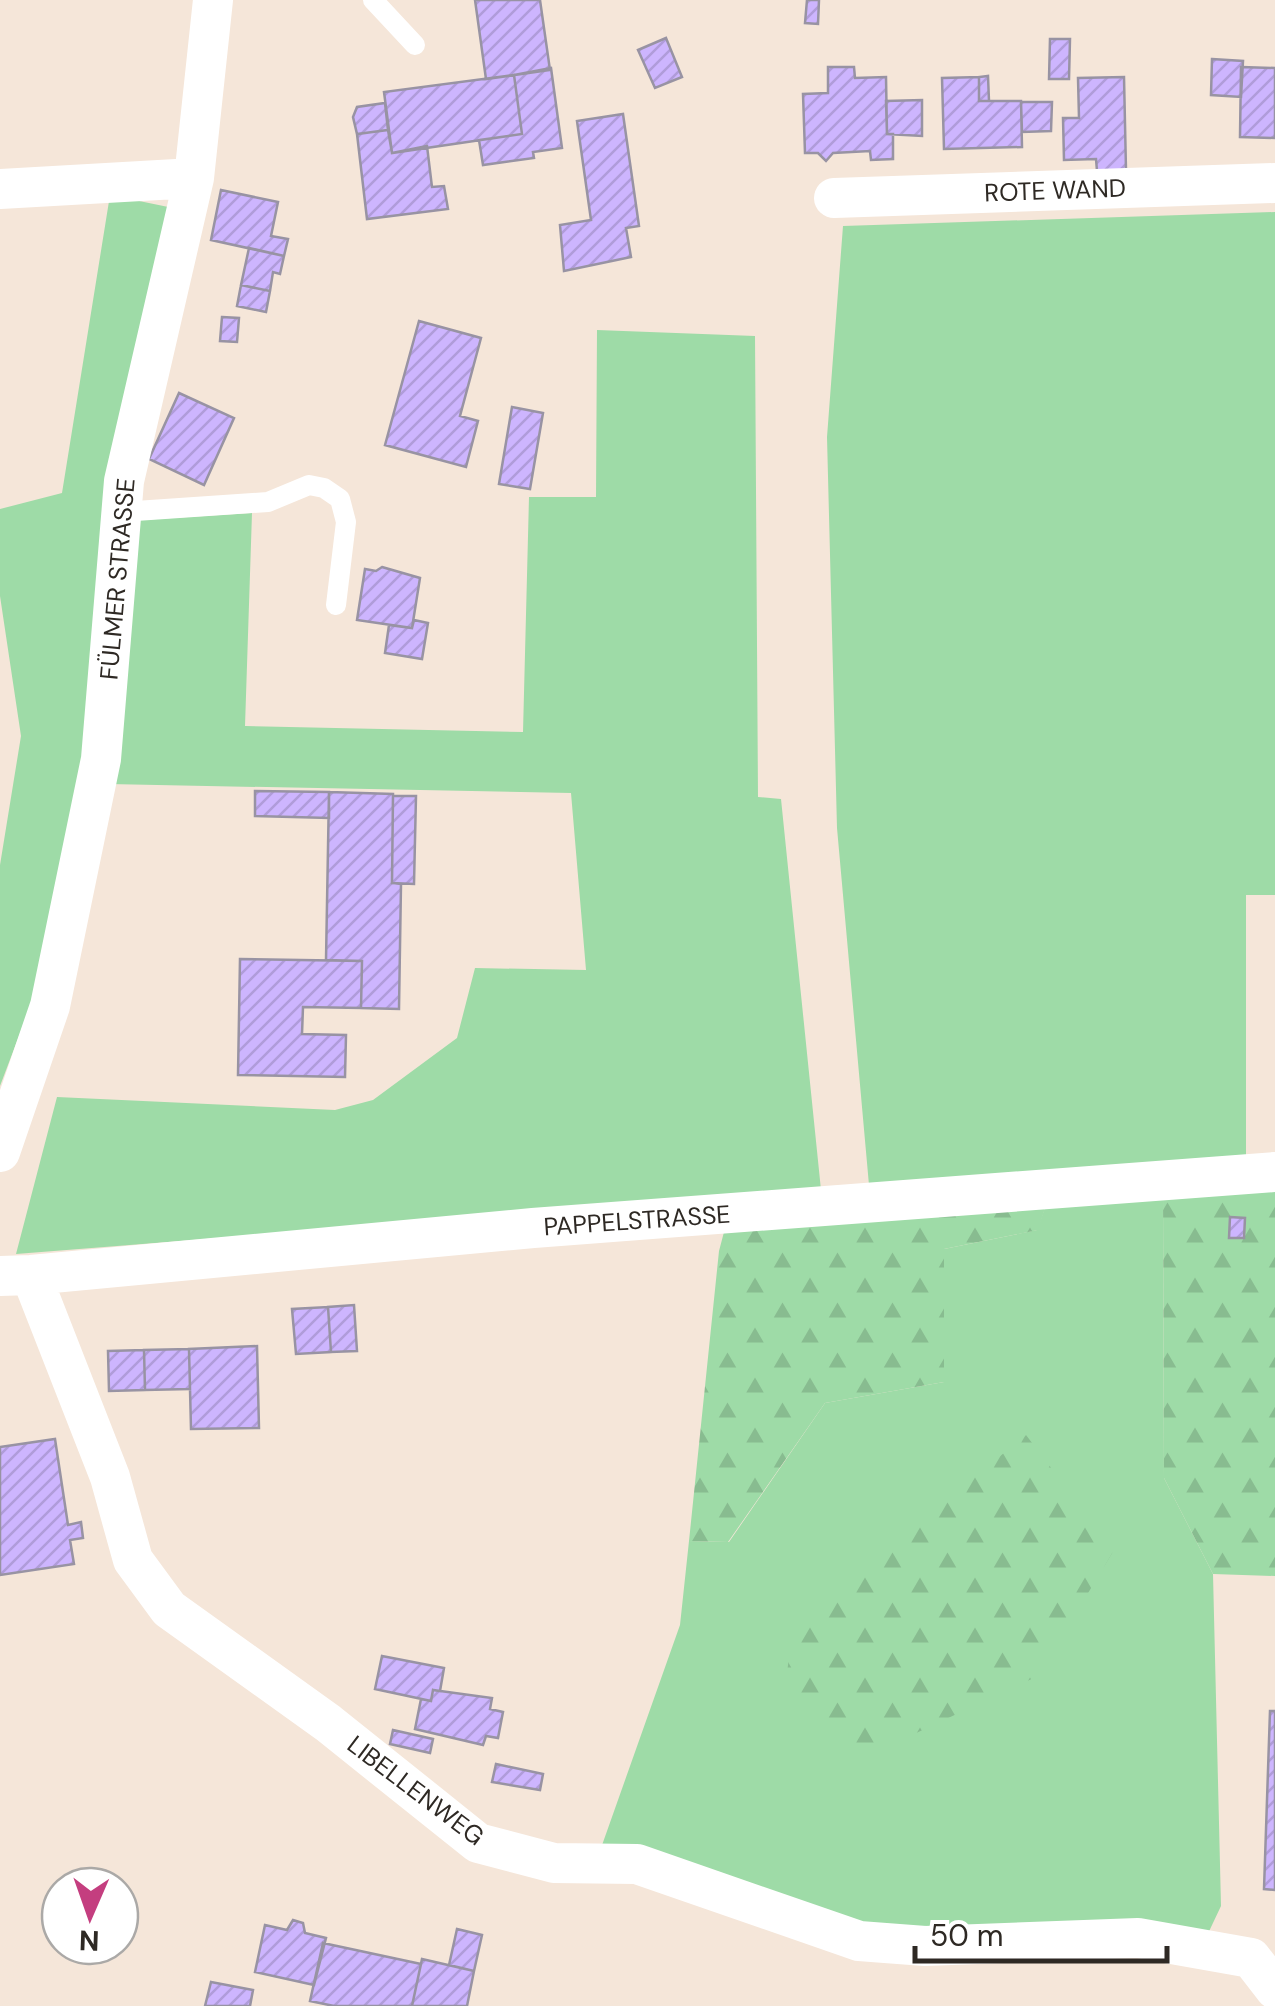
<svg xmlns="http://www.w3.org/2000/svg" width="1275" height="2006" font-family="'DM Sans',sans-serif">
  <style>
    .grass { fill: #9edba7 }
    .forest { fill: url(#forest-firs) }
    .building { fill: url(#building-hatch); stroke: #9893a3; stroke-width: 2.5 }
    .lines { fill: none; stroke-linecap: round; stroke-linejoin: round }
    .service { stroke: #fff; stroke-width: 20 }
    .minor { stroke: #fff; stroke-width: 40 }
    .labels { text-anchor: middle; stroke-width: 10; stroke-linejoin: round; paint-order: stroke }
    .street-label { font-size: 25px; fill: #2e2924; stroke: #fff }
  </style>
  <defs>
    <pattern id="forest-firs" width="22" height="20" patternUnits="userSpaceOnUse" patternTransform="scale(2.5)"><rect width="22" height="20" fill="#9edba7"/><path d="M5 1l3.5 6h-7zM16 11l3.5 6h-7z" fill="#88bc90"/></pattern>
    <pattern id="building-hatch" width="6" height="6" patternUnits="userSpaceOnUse" patternTransform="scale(2.5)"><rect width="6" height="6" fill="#cdb5fe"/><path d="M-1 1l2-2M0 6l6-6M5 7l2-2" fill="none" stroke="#b09cda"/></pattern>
  </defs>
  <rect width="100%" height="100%" fill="#f5e6d9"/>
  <path class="grass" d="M 110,195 L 178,209 L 86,753 L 33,999 L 0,1086 L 0,865 L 21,736 L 0,596 L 0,509 L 62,493 Z
    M 1275,212 L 1275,895 L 1246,895 L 1246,1155 L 869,1185 L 837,828 L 827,437 L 843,226 Z
    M 597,330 L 755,336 L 758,797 L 781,799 L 821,1190 L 16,1254 L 57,1097 L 335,1110 L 373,1100 L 457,1038 L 475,968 L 586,970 L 571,793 L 108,784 L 140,520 L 252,513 L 245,726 L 523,732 L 529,497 L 596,497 Z
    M 1163,1195 L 1164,1478 L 1213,1574 L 1221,1906 L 1204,1942 L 867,1931 L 601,1848 L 680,1625 L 689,1541 L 729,1542 L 825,1403 L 944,1382 L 944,1249 L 1037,1230 L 1047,1202 Z"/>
  <path class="forest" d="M 1275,1188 L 1275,1576 L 1213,1574 L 1164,1478 L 1163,1196 Z
    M 1047,1202 L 1038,1230 L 944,1249 L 944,1382 L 825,1403 L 728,1542 L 689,1541 L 719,1251 L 724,1232 Z
    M 1026,1435 L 1114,1550 L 1038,1676 L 848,1765 L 786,1681 L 793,1625 Z"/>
  <path class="building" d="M 475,0 L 540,0 L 550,70 L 486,79 Z
    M 807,0 L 819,0 L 818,24 L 805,23 Z
    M 666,38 L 682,77 L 655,88 L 638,50 Z
    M 1050,39 L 1070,39 L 1069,79 L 1049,79 Z
    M 1212,59 L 1243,61 L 1241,97 L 1211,95 Z
    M 828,67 L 854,67 L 855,78 L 886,77 L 887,134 L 893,134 L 893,159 L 871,160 L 870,151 L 833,153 L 826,161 L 818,153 L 805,153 L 803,94 L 828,93 Z
    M 1241,67 L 1275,68 L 1275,138 L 1240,137 Z
    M 551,68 L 562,148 L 533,152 L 534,158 L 483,165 L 479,140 L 522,134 L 514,75 Z
    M 514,75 L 522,134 L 392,153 L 384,92 Z
    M 988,76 L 989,101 L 979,101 L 979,77 Z
    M 979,77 L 979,101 L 1021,101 L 1022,147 L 944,149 L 942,78 Z
    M 1124,77 L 1126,170 L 1097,171 L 1096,159 L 1064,160 L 1063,118 L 1079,118 L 1078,78 Z
    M 922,100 L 922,136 L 887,134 L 886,101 Z
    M 1021,102 L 1052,102 L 1051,131 L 1022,132 Z
    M 385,103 L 388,130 L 357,134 L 353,117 L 357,107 Z
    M 623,114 L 639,226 L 626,228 L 631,257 L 564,271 L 560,225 L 591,220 L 577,121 Z
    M 388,130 L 392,153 L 427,146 L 432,187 L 444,186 L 448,209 L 367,219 L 357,134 Z
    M 221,190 L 278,202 L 271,236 L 288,239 L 284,256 L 211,240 Z
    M 249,248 L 284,256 L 280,274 L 273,272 L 270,291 L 241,285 Z
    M 241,285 L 270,291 L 266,312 L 237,306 Z
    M 222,317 L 239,318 L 237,342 L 220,341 Z
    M 419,321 L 481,338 L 460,416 L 478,421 L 466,467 L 385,445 Z
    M 179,393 L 234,418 L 204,485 L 149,459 Z
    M 512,407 L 543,413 L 530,489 L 499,484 Z
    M 382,567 L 420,578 L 412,628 L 357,620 L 365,569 L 376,571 Z
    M 414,620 L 428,623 L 422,659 L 385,653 L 389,625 L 412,628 Z
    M 255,791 L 329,792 L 329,818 L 255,816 Z
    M 329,792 L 393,794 L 392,883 L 401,884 L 399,1009 L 361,1008 L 362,961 L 326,960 Z
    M 393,796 L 416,796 L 414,884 L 392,883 Z
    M 240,959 L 362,961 L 361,1008 L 303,1007 L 302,1034 L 346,1035 L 345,1077 L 238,1075 Z
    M 1230,1217 L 1245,1218 L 1244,1238 L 1229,1238 Z
    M 354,1305 L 357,1351 L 331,1352 L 328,1307 Z
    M 328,1307 L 331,1352 L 296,1354 L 292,1309 Z
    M 257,1346 L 259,1428 L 191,1429 L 189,1349 Z
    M 189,1349 L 190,1389 L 145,1390 L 144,1350 Z
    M 144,1350 L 145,1390 L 109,1391 L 108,1351 Z
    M 55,1439 L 68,1525 L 81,1522 L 83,1538 L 70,1540 L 74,1564 L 0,1575 L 0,1447 Z
    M 382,1656 L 444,1668 L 440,1691 L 433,1690 L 431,1701 L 375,1689 Z
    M 433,1690 L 492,1698 L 490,1709 L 503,1712 L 498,1738 L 486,1736 L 483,1745 L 415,1729 L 421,1699 L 431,1701 Z
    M 1270,1711 L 1275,1711 L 1275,1890 L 1264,1889 Z
    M 393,1730 L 433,1739 L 430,1753 L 390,1744 Z
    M 496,1764 L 543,1774 L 540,1790 L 492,1782 Z
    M 293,1920 L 303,1923 L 305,1933 L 326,1938 L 314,1985 L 255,1972 L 265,1925 L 287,1930 Z
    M 457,1929 L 482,1935 L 474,1971 L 449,1965 Z
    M 323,1943 L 421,1964 L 412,2006 L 334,2006 L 310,2001 Z
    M 422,1959 L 474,1971 L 467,2006 L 412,2006 Z
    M 211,1982 L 253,1990 L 250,2006 L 205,2006 Z"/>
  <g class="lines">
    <path class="service" d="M 373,0 L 415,45
      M 121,512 L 268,502 L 309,485 L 324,488 L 340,499 L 346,522 L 336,605"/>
    <path class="minor" d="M 0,189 L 194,178
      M 834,198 L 1275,183
      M 0,1152 L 50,1006 L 101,759 L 124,481 L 194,178 L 213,0
      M 31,1275 L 110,1477 L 133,1560 L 169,1609 L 328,1723 L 478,1843 L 554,1863 L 637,1864 L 859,1941 L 925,1946 L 1138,1938 L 1251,1958 L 1275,1989
      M 0,1276 L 31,1275 L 533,1228 L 1275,1172"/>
  </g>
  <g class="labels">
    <g class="street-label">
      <text transform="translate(1055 190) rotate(-2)" y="9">ROTE WAND</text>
      <text transform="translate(117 579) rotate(-85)" y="9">FÜLMER STRASSE</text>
      <text transform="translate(637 1220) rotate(-4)" y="9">PAPPELSTRASSE</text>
      <text transform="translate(416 1790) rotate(37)" y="9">LIBELLENWEG</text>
    </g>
  </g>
  <g transform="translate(90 1916) rotate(182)"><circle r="48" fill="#ffffff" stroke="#aba9a7" stroke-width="2.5"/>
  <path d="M0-8L18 38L0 25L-18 38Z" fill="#c43e7f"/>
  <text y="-15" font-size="28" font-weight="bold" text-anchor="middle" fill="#2e2924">N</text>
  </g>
  <path d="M915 1946v15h252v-15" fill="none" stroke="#2e2924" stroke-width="5"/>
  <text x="930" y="1946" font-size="30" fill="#2e2924" stroke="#ffffff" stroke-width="8" paint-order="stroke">50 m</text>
</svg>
